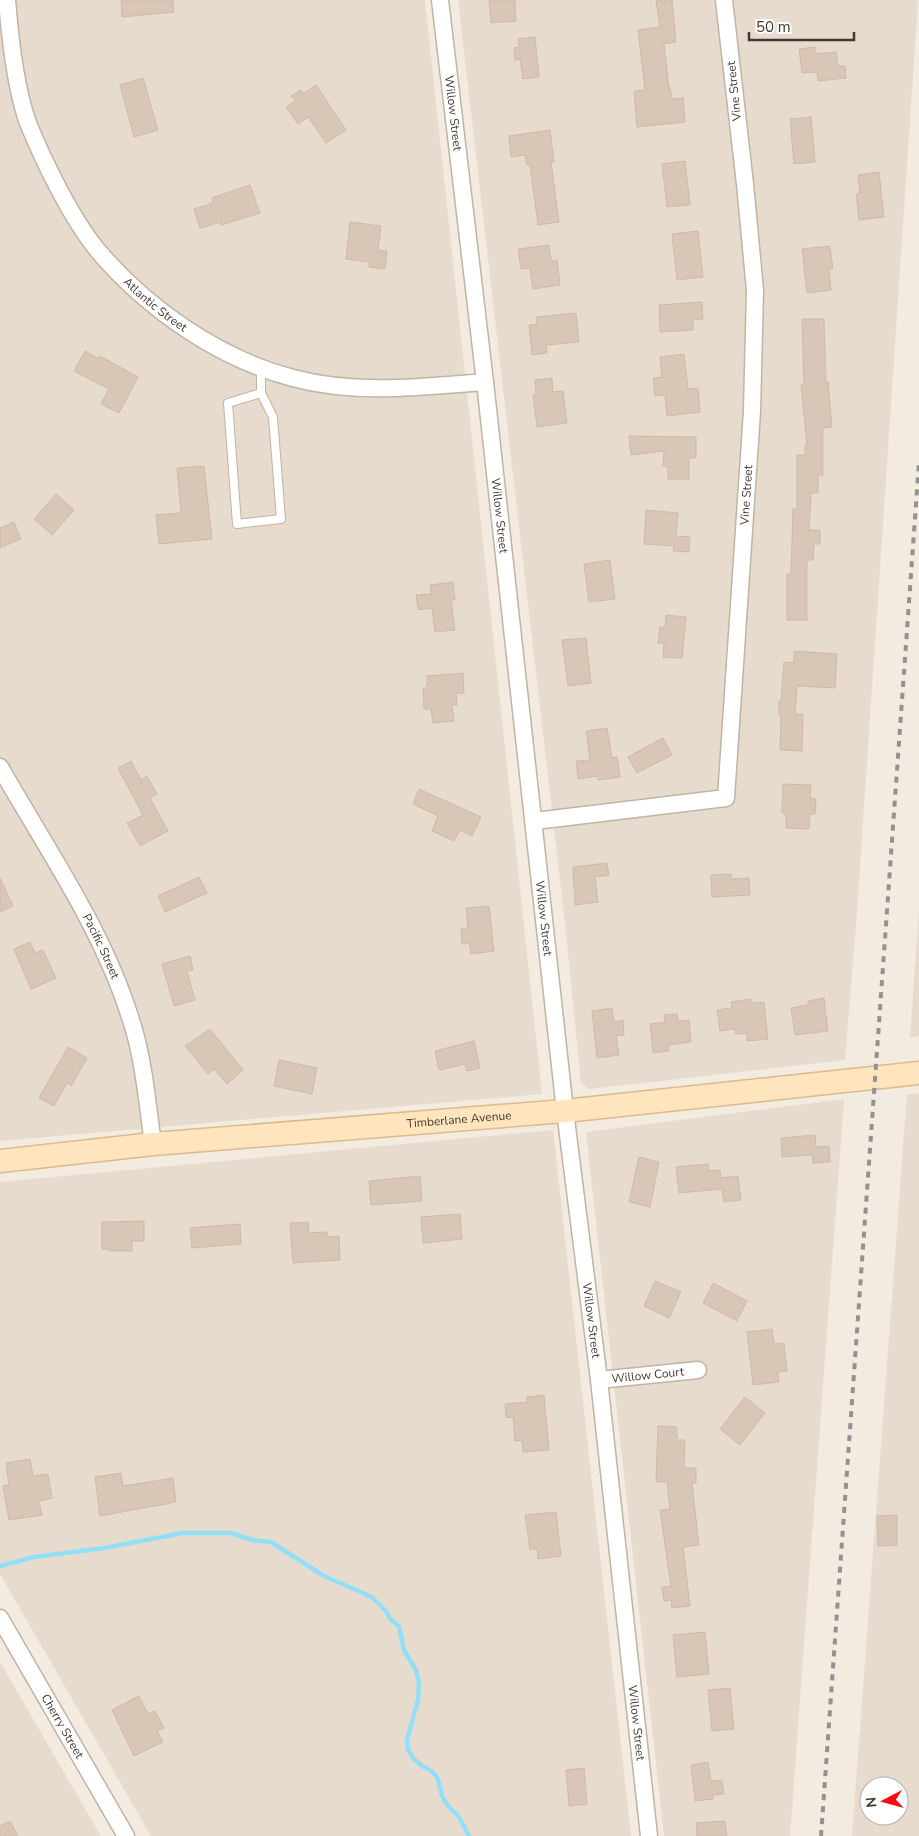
<svg xmlns="http://www.w3.org/2000/svg" width="919" height="1836" font-family="'Nunito Sans',sans-serif">
  <style>
    .residential { fill: #e7dbce; fill-rule: evenodd }
    .lines { fill: none; stroke-linecap: round; stroke-linejoin: round }
    .stream { stroke: #94dff8; stroke-width: 4.5 }
    .building { fill: #d8c6b7; stroke: #d1baa7 }
    .lane-casing { stroke: #c1b3a5; stroke-width: 10 }
    .street-casing { stroke: #c1b3a5; stroke-width: 19 }
    .secondary-casing { stroke: #dbba8c; stroke-width: 25 }
    .lane { stroke: #fff; stroke-width: 8 }
    .street { stroke: #fff; stroke-width: 16 }
    .secondary { stroke: #ffe5be; stroke-width: 22 }
    .rail { stroke: #929292; stroke-width: 4; stroke-dasharray: 6 6; stroke-linecap: butt }
    .labels { text-anchor: middle; stroke-width: 4.5; stroke-linejoin: round; paint-order: stroke }
    .street-label { font-size: 12px; fill: #443931; stroke: #fff }
  </style>
  <rect width="100%" height="100%" fill="#f3eae0"/>
  <path class="residential" d="M 0,0 L 425,0 L 542,1094 L 0,1141 Z
    M 458,0 L 918,0 L 856,926 L 845,1060 L 589,1089 L 581,1083 L 565,923 Z
    M 919,908 L 919,1036 L 910,1038 Z
    M 919,1093 L 919,1836 L 852,1836 L 907,1095 ZM 869,1786 L 899,1786 L 899,1816 L 869,1816 Z
    M 844,1099 L 790,1836 L 664,1836 L 586,1132 Z
    M 553,1130 L 631,1836 L 151,1836 L 0,1574 L 0,1182 Z
    M 0,1662 L 101,1836 L 0,1836 Z"/>
  <g class="lines">
    <path class="stream" d="M 0,1566 L 34,1557 L 104,1548 L 183,1533 L 231,1533 L 252,1540 L 271,1542 L 324,1576 L 361,1592 L 373,1598 L 386,1611 L 390,1619 L 399,1626 L 404,1650 L 416,1670 L 419,1683 L 418,1700 L 407,1740 L 408,1750 L 414,1759 L 422,1766 L 433,1772 L 438,1779 L 442,1796 L 447,1805 L 459,1817 L 469,1836"/>
  </g>
  <path class="building" d="M 121,0 L 173,0 L 174,12 L 122,17 Z
    M 489,0 L 515,0 L 516,21 L 491,23 Z
    M 656,0 L 672,0 L 676,42 L 664,44 L 669,88 L 670,87 L 672,99 L 683,98 L 685,122 L 637,127 L 634,91 L 645,90 L 638,30 L 660,27 Z
    M 535,37 L 539,77 L 523,79 L 520,59 L 515,60 L 514,48 L 519,47 L 518,39 Z
    M 815,47 L 815,54 L 836,52 L 838,66 L 845,66 L 846,78 L 818,81 L 817,72 L 802,73 L 799,49 Z
    M 143,78 L 158,130 L 134,137 L 120,85 Z
    M 316,85 L 346,130 L 326,143 L 308,117 L 298,124 L 286,107 L 295,101 L 291,96 L 301,90 L 303,94 Z
    M 811,117 L 815,162 L 794,164 L 790,119 Z
    M 550,130 L 554,162 L 551,162 L 559,222 L 538,225 L 530,165 L 527,165 L 525,155 L 511,157 L 509,136 Z
    M 685,161 L 690,205 L 667,207 L 662,164 Z
    M 879,172 L 884,217 L 859,220 L 856,194 L 860,193 L 858,175 Z
    M 250,185 L 260,213 L 221,225 L 220,222 L 200,228 L 194,209 L 213,203 L 212,198 Z
    M 350,222 L 381,226 L 378,250 L 387,251 L 385,269 L 369,267 L 370,262 L 346,259 Z
    M 698,231 L 703,277 L 677,280 L 672,234 Z
    M 549,245 L 551,261 L 557,260 L 560,285 L 533,289 L 530,268 L 521,269 L 518,249 Z
    M 830,246 L 833,269 L 829,269 L 831,290 L 807,293 L 802,249 Z
    M 702,302 L 703,319 L 693,320 L 693,330 L 660,332 L 659,305 Z
    M 576,313 L 579,342 L 546,345 L 547,353 L 532,355 L 529,325 L 537,324 L 536,317 Z
    M 802,319 L 824,319 L 826,383 L 828,382 L 832,427 L 823,428 L 823,475 L 818,475 L 818,493 L 811,493 L 809,530 L 820,530 L 820,544 L 814,544 L 813,560 L 807,560 L 807,620 L 787,620 L 787,574 L 791,574 L 793,509 L 797,509 L 797,455 L 805,455 L 805,445 L 807,445 L 801,385 L 804,385 Z
    M 85,351 L 99,359 L 100,356 L 138,377 L 119,413 L 101,404 L 109,389 L 74,371 Z
    M 684,354 L 688,389 L 698,388 L 700,412 L 667,416 L 665,395 L 655,396 L 653,378 L 662,377 L 660,357 Z
    M 552,378 L 553,392 L 563,391 L 567,423 L 537,427 L 533,395 L 536,394 L 535,380 Z
    M 629,436 L 696,437 L 696,458 L 689,458 L 689,479 L 668,479 L 668,467 L 663,466 L 664,451 L 631,455 Z
    M 204,466 L 212,539 L 159,544 L 156,515 L 181,513 L 177,468 Z
    M 56,494 L 74,510 L 52,535 L 34,519 Z
    M 646,510 L 678,513 L 676,536 L 690,537 L 689,552 L 673,551 L 674,546 L 644,544 Z
    M 14,522 L 21,539 L 0,548 L 0,528 Z
    M 610,560 L 615,599 L 589,602 L 584,564 Z
    M 453,582 L 455,600 L 451,600 L 455,630 L 435,632 L 432,608 L 418,610 L 416,595 L 431,594 L 430,585 Z
    M 666,615 L 686,617 L 682,658 L 663,657 L 664,643 L 658,643 L 660,627 L 665,627 Z
    M 586,638 L 591,683 L 568,686 L 562,640 Z
    M 794,651 L 837,654 L 835,688 L 797,686 L 795,714 L 803,714 L 802,751 L 780,750 L 781,715 L 779,715 L 779,701 L 781,701 L 784,662 L 794,663 Z
    M 463,673 L 464,693 L 456,693 L 457,705 L 452,705 L 454,721 L 433,723 L 431,709 L 424,709 L 423,688 L 427,688 L 427,676 Z
    M 607,728 L 612,758 L 617,757 L 620,777 L 598,780 L 598,776 L 578,779 L 576,761 L 590,760 L 586,731 Z
    M 663,738 L 672,755 L 637,773 L 628,757 Z
    M 131,761 L 141,780 L 147,776 L 157,794 L 150,798 L 168,831 L 140,846 L 127,823 L 143,815 L 118,768 Z
    M 783,784 L 811,785 L 810,798 L 816,799 L 815,814 L 810,814 L 809,829 L 786,828 L 786,814 L 782,813 Z
    M 419,789 L 481,817 L 472,836 L 460,830 L 454,841 L 432,831 L 438,816 L 413,804 Z
    M 607,863 L 609,875 L 595,877 L 598,902 L 575,905 L 573,867 Z
    M 731,874 L 732,879 L 749,878 L 750,895 L 712,897 L 711,875 Z
    M 199,877 L 207,893 L 165,912 L 158,896 Z
    M 0,878 L 13,906 L 0,912 Z
    M 489,906 L 494,951 L 471,954 L 469,943 L 462,944 L 461,929 L 468,928 L 466,908 Z
    M 30,942 L 35,953 L 43,950 L 56,978 L 31,989 L 14,949 Z
    M 190,956 L 193,970 L 187,971 L 195,1000 L 174,1006 L 162,964 Z
    M 824,998 L 828,1031 L 795,1035 L 791,1008 L 808,1005 L 808,1001 Z
    M 751,999 L 751,1003 L 764,1002 L 768,1039 L 747,1041 L 747,1033 L 736,1034 L 735,1029 L 720,1031 L 717,1010 L 732,1008 L 731,1002 Z
    M 612,1008 L 614,1022 L 623,1020 L 624,1035 L 616,1036 L 619,1055 L 597,1058 L 592,1011 Z
    M 677,1014 L 678,1021 L 689,1020 L 691,1042 L 668,1045 L 669,1051 L 653,1053 L 650,1024 L 665,1022 L 664,1015 Z
    M 210,1029 L 243,1070 L 227,1084 L 214,1069 L 208,1074 L 185,1046 Z
    M 474,1041 L 480,1068 L 467,1071 L 465,1064 L 439,1070 L 435,1051 Z
    M 68,1047 L 87,1058 L 71,1086 L 67,1083 L 54,1106 L 39,1098 Z
    M 279,1060 L 317,1068 L 312,1094 L 274,1086 Z
    M 815,1135 L 816,1147 L 829,1146 L 830,1162 L 813,1163 L 812,1155 L 782,1157 L 781,1138 Z
    M 639,1157 L 659,1162 L 650,1207 L 629,1202 Z
    M 708,1164 L 709,1171 L 720,1170 L 721,1178 L 738,1176 L 741,1200 L 724,1202 L 722,1189 L 679,1193 L 676,1167 Z
    M 420,1176 L 422,1201 L 371,1205 L 369,1181 Z
    M 460,1214 L 462,1239 L 423,1243 L 421,1217 Z
    M 144,1221 L 144,1241 L 132,1241 L 132,1251 L 108,1251 L 108,1249 L 102,1249 L 102,1222 Z
    M 308,1222 L 309,1233 L 327,1232 L 328,1237 L 339,1236 L 340,1260 L 293,1263 L 290,1223 Z
    M 240,1224 L 241,1244 L 192,1248 L 190,1228 Z
    M 655,1281 L 681,1292 L 669,1318 L 644,1306 Z
    M 713,1283 L 747,1301 L 737,1321 L 703,1303 Z
    M 772,1329 L 774,1344 L 784,1343 L 787,1371 L 778,1372 L 779,1382 L 753,1385 L 747,1332 Z
    M 544,1395 L 549,1450 L 523,1452 L 522,1440 L 515,1441 L 513,1417 L 506,1418 L 505,1404 L 527,1402 L 527,1397 Z
    M 745,1397 L 765,1413 L 740,1445 L 720,1429 Z
    M 658,1426 L 677,1427 L 677,1440 L 685,1440 L 684,1468 L 696,1468 L 696,1483 L 692,1483 L 699,1545 L 683,1547 L 690,1606 L 672,1608 L 671,1600 L 664,1601 L 662,1587 L 671,1586 L 660,1510 L 670,1509 L 667,1482 L 656,1482 Z
    M 30,1459 L 33,1476 L 48,1474 L 52,1498 L 39,1501 L 42,1515 L 9,1520 L 3,1486 L 9,1485 L 6,1463 Z
    M 121,1473 L 123,1486 L 173,1478 L 176,1502 L 100,1516 L 95,1477 Z
    M 556,1512 L 561,1556 L 538,1559 L 537,1549 L 530,1549 L 525,1515 Z
    M 897,1515 L 897,1545 L 878,1546 L 877,1516 Z
    M 705,1632 L 709,1674 L 677,1677 L 673,1635 Z
    M 730,1688 L 734,1729 L 712,1731 L 708,1690 Z
    M 139,1696 L 148,1714 L 155,1711 L 164,1728 L 157,1731 L 163,1742 L 134,1756 L 112,1710 Z
    M 708,1762 L 711,1781 L 722,1780 L 724,1794 L 713,1795 L 713,1799 L 695,1801 L 691,1765 Z
    M 584,1768 L 587,1804 L 569,1806 L 566,1770 Z
    M 10,1821 L 18,1836 L 0,1836 L 0,1826 Z
    M 725,1821 L 727,1836 L 697,1836 L 696,1823 Z"/>
  <g class="lines">
    <defs>
      <path id="lane" d="M 261,393 L 228,403 L 237,524 L 281,519 L 273,417 L 261,393 L 261,367"/>
      <g id="street">
        <path id="s1" d="M 7,0 C 10,38 15,87 28,123 C 44,162 72,220 99,252 C 148,309 219,359 293,378 C 356,395 421,387 485,382"/>
        <path id="s2" d="M 440,0 L 485,382 L 565,1111 L 599,1380 L 649,1836"/>
        <path id="s3" d="M 0,767 C 46,848 102,928 130,1017 C 144,1058 147,1102 153,1144"/>
        <path id="s4" d="M 535,821 L 726,798 L 752,411 L 755,290 L 745,184 L 724,0"/>
        <path id="s5" d="M 599,1380 L 698,1370"/>
        <path id="s6" d="M 0,1618 L 126,1836"/>
      </g>
      <g id="secondary">
        <path id="s7" d="M 0,1161 L 153,1144 L 565,1111 L 919,1073"/>
      </g>
    </defs>
    <use href="#lane" class="lane-casing"/>
    <use href="#street" class="street-casing"/>
    <use href="#secondary" class="secondary-casing"/>
    <use href="#lane" class="lane"/>
    <use href="#street" class="street"/>
    <use href="#secondary" class="secondary"/>
    <path class="rail" d="M 821,1836 L 919,462"/>
  </g>
  <g class="labels">
    <g class="street-label">
      <text transform="translate(734 91) rotate(-96)" y="4">Vine Street</text>
      <text dy="4" stroke="none"><textPath href="#s2" startOffset="114">Willow Street</textPath></text>
      <text dy="4" stroke="none"><textPath href="#s1" startOffset="350">Atlantic Street</textPath></text>
      <text dy="4" stroke="none"><textPath href="#s4" startOffset="496">Vine Street</textPath></text>
      <text dy="4" stroke="none"><textPath href="#s2" startOffset="519">Willow Street</textPath></text>
      <text dy="4" stroke="none"><textPath href="#s2" startOffset="924">Willow Street</textPath></text>
      <text dy="4" stroke="none"><textPath href="#s3" startOffset="206">Pacific Street</textPath></text>
      <text dy="4" stroke="none"><textPath href="#s7" startOffset="461">Timberlane Avenue</textPath></text>
      <text dy="4" stroke="none"><textPath href="#s2" startOffset="1329">Willow Street</textPath></text>
      <text dy="4" stroke="none"><textPath href="#s5" startOffset="49">Willow Court</textPath></text>
      <text dy="4" stroke="none"><textPath href="#s2" startOffset="1734">Willow Street</textPath></text>
      <text dy="4" stroke="none"><textPath href="#s6" startOffset="125">Cherry Street</textPath></text>
    </g>
  </g>
  <g transform="translate(884 1801) rotate(264)"><circle r="24" fill="#ffffff" stroke="#b4b0ad"/>
  <path d="M0-4L9 19L0 12L-9 19Z" fill="#ff0b0d"/>
  <text y="-8" font-size="14" font-weight="bold" text-anchor="middle" fill="#443931">N</text>
  </g>
  <path d="M749 32v8h105v-8" fill="none" stroke="#443931" stroke-width="2.5"/>
  <text x="756" y="32" font-size="15" fill="#443931" stroke="#ffffff" stroke-width="4" paint-order="stroke">50 m</text>
</svg>
